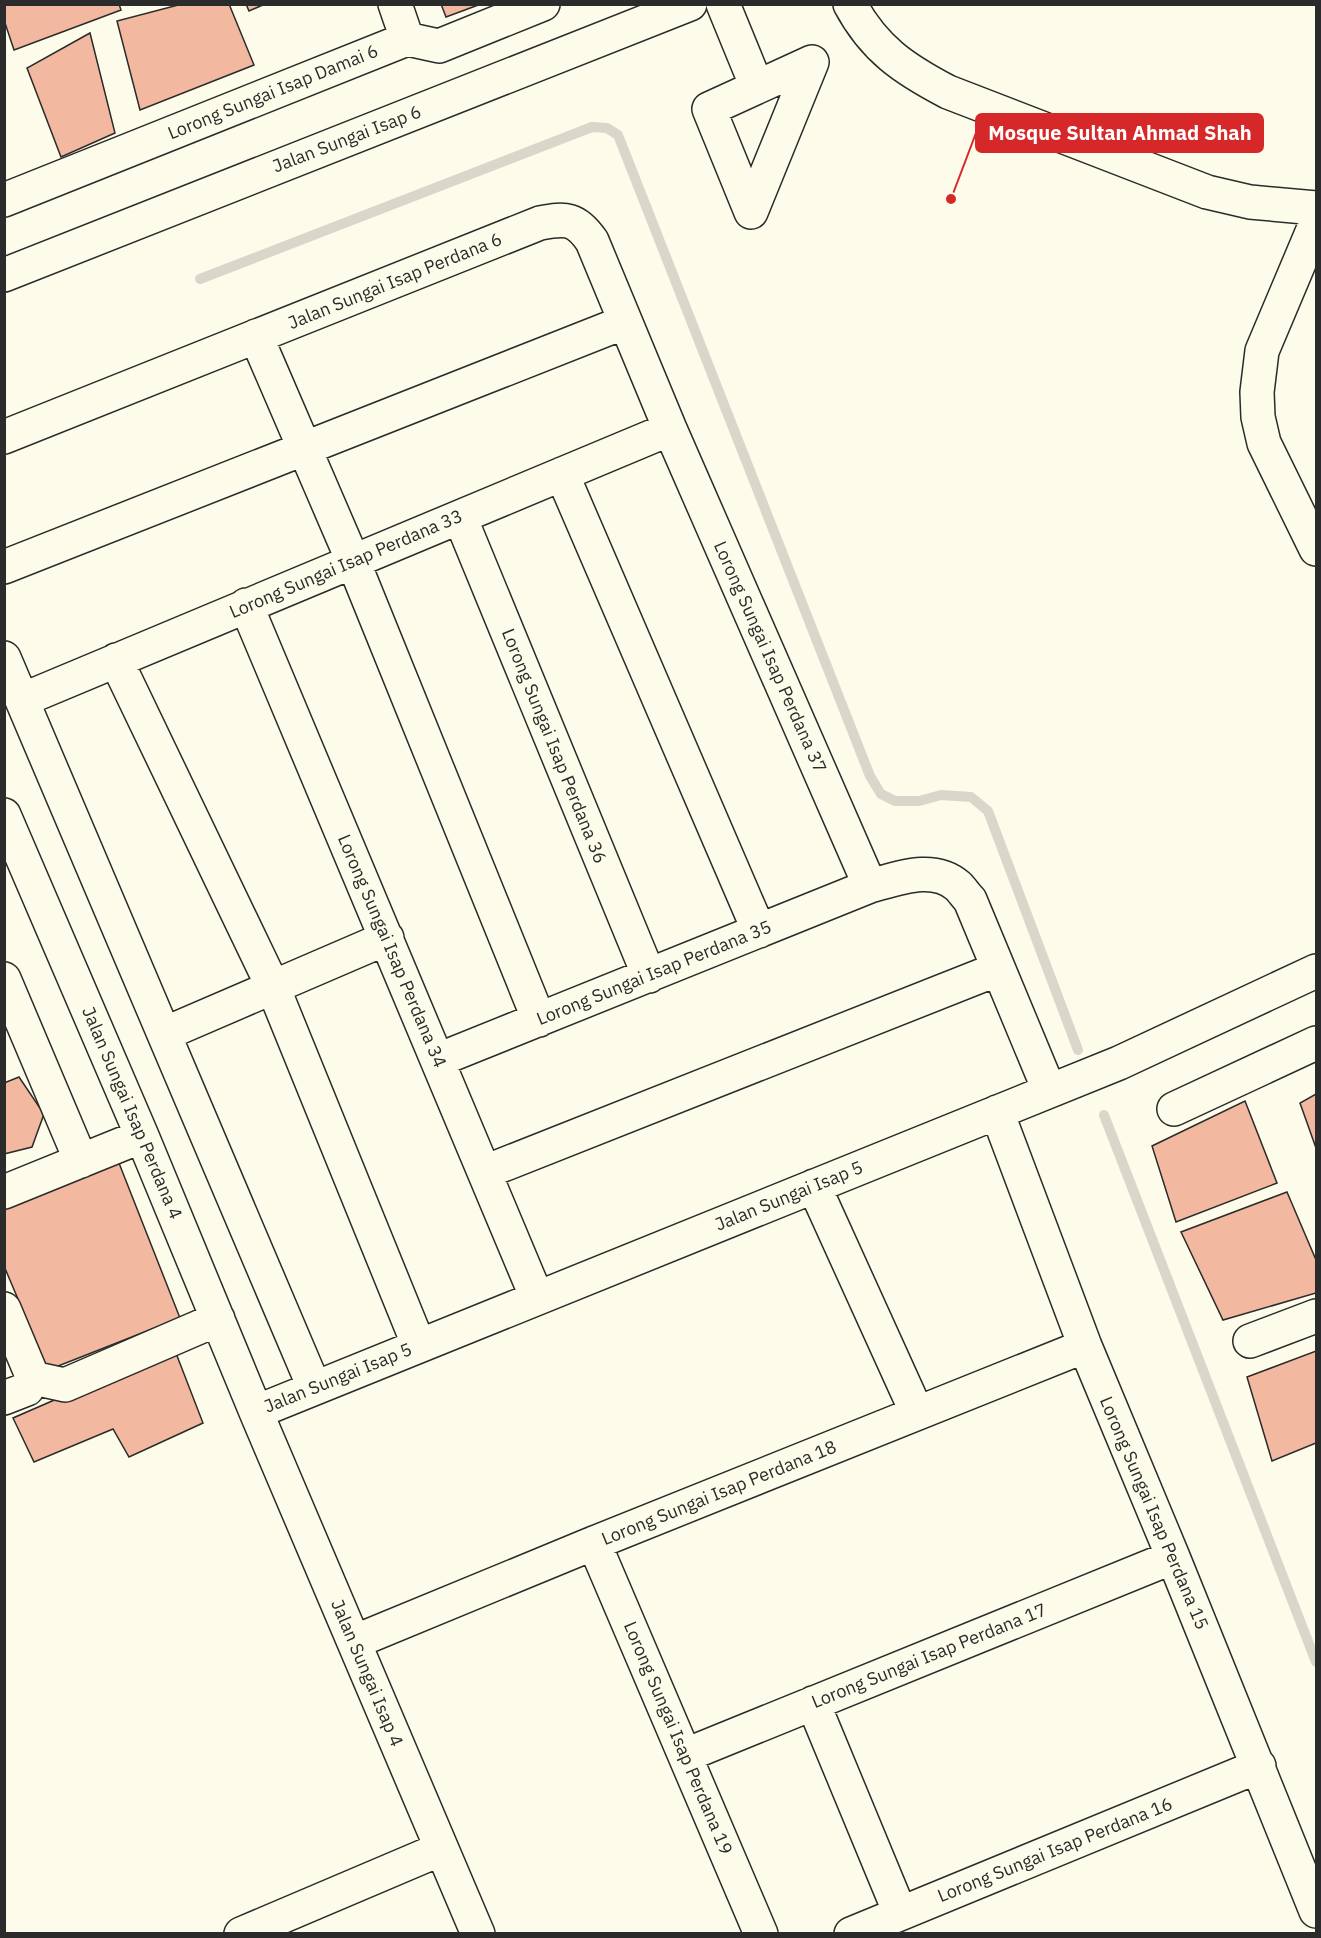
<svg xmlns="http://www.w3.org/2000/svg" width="1321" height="1938" font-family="'IBM Plex Sans',sans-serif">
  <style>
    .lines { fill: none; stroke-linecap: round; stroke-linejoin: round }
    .stream { stroke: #d8d7c9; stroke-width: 10 }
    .building { fill: #f2b8a0; stroke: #2b2b2b; stroke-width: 1.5 }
    .minor-casing { stroke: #2b2b2b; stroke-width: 36 }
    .minor { stroke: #fdfbea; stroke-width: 33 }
    .labels { text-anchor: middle; stroke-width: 4.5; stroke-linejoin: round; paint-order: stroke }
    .street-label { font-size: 18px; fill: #2b2b2b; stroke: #fdfbea }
    .leader { fill: none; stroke: #d62828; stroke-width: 2 }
    .callout-dot { fill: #d62828; stroke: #fdfbea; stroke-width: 2 }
    .callout { fill: #d62828; stroke: #d62828; stroke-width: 2 }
    .callout-label { font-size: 20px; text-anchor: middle; font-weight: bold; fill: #fff }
  </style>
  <rect width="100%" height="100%" fill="#fdfbea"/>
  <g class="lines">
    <path class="stream" d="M 200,279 L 592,127 L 607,128 L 618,135 L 870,776 L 881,794 L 895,801 L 919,801 L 941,795 L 971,797 L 988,811 L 1078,1050
      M 1104,1115 L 1316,1662"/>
  </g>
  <path class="building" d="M 4,4 L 119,4 L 121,10 L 14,50 L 4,20 Z
    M 182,4 L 229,4 L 254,65 L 140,110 L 117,21 Z
    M 246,4 L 265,4 L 249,11 Z
    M 441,4 L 481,4 L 446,17 Z
    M 90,33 L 115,133 L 61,157 L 27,68 Z
    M 19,1077 L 44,1114 L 32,1147 L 4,1154 L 4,1083 Z
    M 1316,1094 L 1316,1148 L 1300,1103 Z
    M 1245,1101 L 1277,1183 L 1176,1222 L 1152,1146 Z
    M 117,1158 L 180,1318 L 48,1370 L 4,1266 L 4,1208 Z
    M 1287,1192 L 1316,1260 L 1316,1293 L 1223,1320 L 1181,1232 Z
    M 174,1348 L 203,1423 L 129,1457 L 113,1429 L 34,1462 L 13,1418 Z
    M 1316,1351 L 1316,1443 L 1272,1461 L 1247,1377 Z"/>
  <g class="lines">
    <defs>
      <path id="minor" d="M 395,4 L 407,39
        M 723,4 L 757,87
        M 850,4 C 874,49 904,69 948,92 L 1207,192 L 1250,202 L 1316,208
        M 812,62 L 751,212 L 709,109 Z
        M 4,200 L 407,39 L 439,46 L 543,4
        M 1316,223 L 1262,351 L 1257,392 L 1258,417 L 1264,443 L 1316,549
        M 4,275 L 690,4
        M 256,336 L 353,561 L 539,1020
        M 4,437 L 540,223 C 566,218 576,218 592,241 L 670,429 L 870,886
        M 562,474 L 759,931
        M 460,517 L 649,976
        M 4,567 L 625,322
        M 246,605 L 537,1298
        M 4,658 L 314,1387
        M 116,660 L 273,987 L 419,1346
        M 22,700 L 670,429
        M 4,815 L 142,1136 L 256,1412 L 478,1934
        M 4,979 L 81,1161
        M 164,1034 L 387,938
        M 438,1060 L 870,886 C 897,879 933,864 958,886 C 962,890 966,896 970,900 L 1049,1090
        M 1174,1109 L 1316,1043
        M 997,1112 L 1085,1346 L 1173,1557 L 1316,1911
        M 485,1172 L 998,969
        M 814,1186 L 917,1413
        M 4,1192 L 142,1136
        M 4,1309 L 33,1378 L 27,1389 L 4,1398
        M 1250,1341 L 1316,1316
        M 33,1378 L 65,1385 L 218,1319
        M 256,1412 L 1119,1063 L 1316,971
        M 594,1543 L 761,1934
        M 354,1642 L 594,1543 L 1085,1346
        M 813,1703 L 900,1913
        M 686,1755 L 1173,1557
        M 241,1934 L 441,1849
        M 851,1934 L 1259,1766"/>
    </defs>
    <use href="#minor" class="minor-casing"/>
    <use href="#minor" class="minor"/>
  </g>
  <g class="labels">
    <g class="street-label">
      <text transform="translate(273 92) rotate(-22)" y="6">Lorong Sungai Isap Damai 6</text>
      <text transform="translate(347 139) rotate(-21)" y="6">Jalan Sungai Isap 6</text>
      <text transform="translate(395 281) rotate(-22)" y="6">Jalan Sungai Isap Perdana 6</text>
      <text transform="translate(346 564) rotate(-23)" y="6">Lorong Sungai Isap Perdana 33</text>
      <text transform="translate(770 657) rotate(66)" y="6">Lorong Sungai Isap Perdana 37</text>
      <text transform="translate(554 746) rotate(68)" y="6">Lorong Sungai Isap Perdana 36</text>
      <text transform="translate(392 951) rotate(67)" y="6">Lorong Sungai Isap Perdana 34</text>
      <text transform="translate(654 973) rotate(-22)" y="6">Lorong Sungai Isap Perdana 35</text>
      <text transform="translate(132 1113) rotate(67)" y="6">Jalan Sungai Isap Perdana 4</text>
      <text transform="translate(789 1196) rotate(-22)" y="6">Jalan Sungai Isap 5</text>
      <text transform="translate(338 1378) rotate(-22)" y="6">Jalan Sungai Isap 5</text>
      <text transform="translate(719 1493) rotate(-22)" y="6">Lorong Sungai Isap Perdana 18</text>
      <text transform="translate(1154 1513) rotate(67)" y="6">Lorong Sungai Isap Perdana 15</text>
      <text transform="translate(929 1656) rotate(-22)" y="6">Lorong Sungai Isap Perdana 17</text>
      <text transform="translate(367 1673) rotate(67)" y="6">Jalan Sungai Isap 4</text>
      <text transform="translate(678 1738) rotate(67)" y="6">Lorong Sungai Isap Perdana 19</text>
      <text transform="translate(1055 1850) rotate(-22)" y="6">Lorong Sungai Isap Perdana 16</text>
    </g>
  </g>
  <path class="leader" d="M951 199L976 133"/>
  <circle class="callout-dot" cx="951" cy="199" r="6"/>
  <rect class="callout" x="976" y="114" width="287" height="38" rx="6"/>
  <g class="callout-label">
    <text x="1120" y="140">Mosque Sultan Ahmad Shah</text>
  </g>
  <rect width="1321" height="1938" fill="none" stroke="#2b2b2b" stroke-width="12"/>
</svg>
